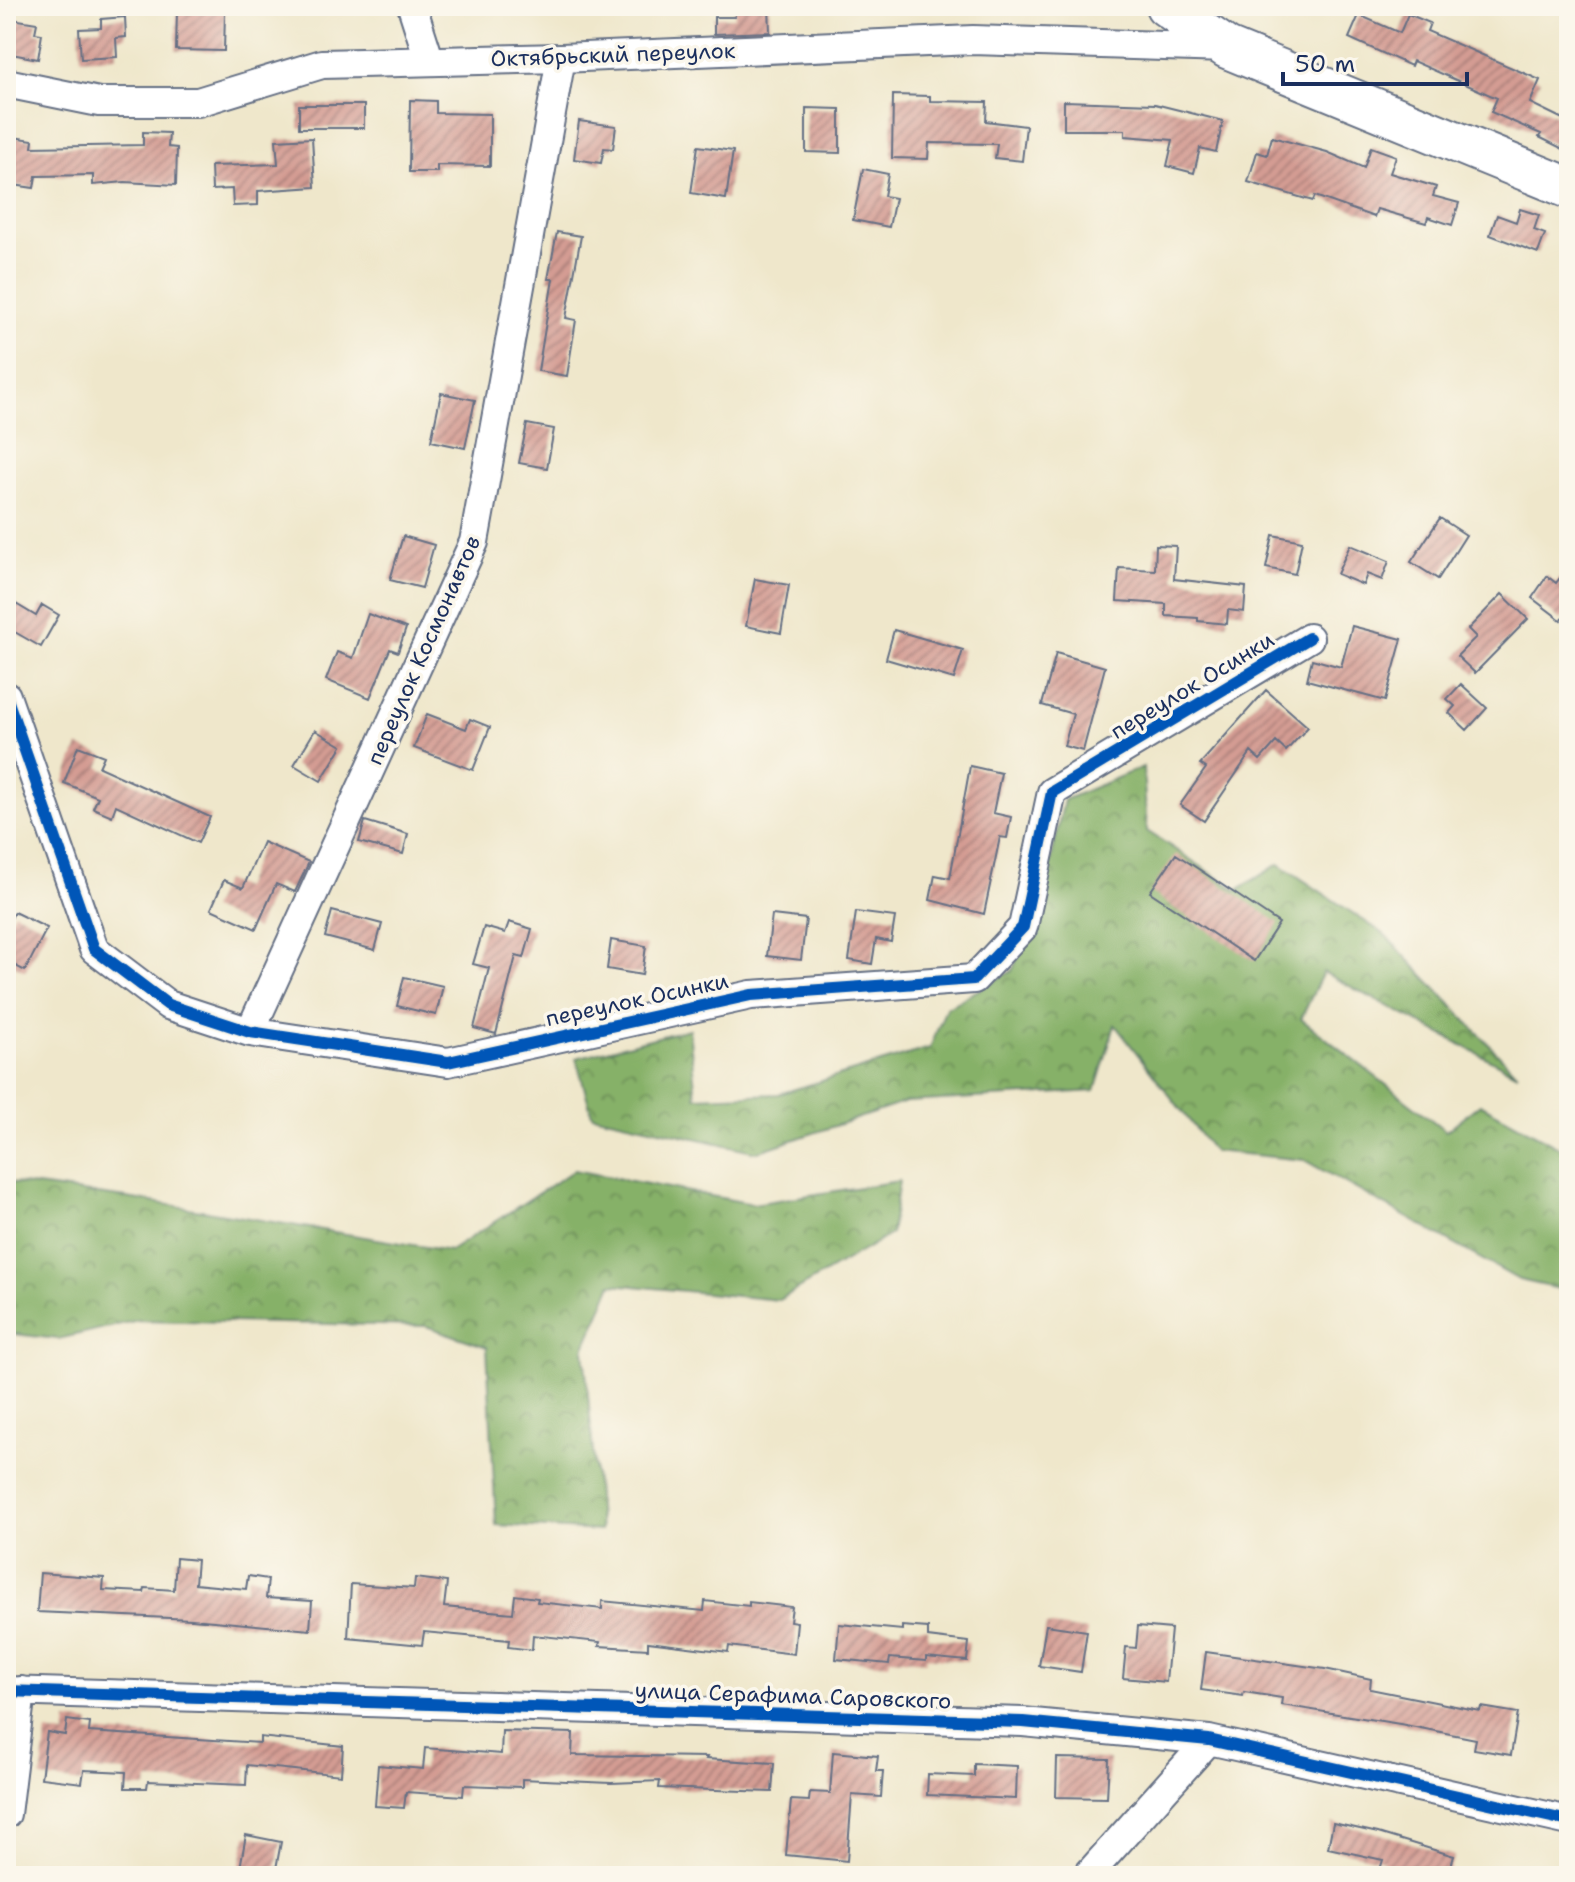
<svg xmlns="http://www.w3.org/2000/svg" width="1575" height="1882" font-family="'Shantell Sans',sans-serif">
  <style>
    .forest { fill: url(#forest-crowns); stroke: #507063; stroke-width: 2 }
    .building { fill: url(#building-hatch) }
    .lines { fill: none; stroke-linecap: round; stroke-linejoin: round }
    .street-casing { stroke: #656f84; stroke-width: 32 }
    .secondary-casing { stroke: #656f84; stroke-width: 44 }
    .street { stroke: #fff; stroke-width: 28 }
    .secondary { stroke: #fff; stroke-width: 40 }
    .cycleway-casing { stroke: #fbf7ec; stroke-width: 17 }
    .cycleway { stroke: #0057b8; stroke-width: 12 }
    .labels { text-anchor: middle; stroke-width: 7; stroke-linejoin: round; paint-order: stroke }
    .street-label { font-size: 22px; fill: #1b2f5e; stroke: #fbf7ec }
  </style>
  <defs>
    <pattern id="forest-crowns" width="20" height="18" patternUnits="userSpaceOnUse" patternTransform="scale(2)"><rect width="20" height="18" fill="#86b168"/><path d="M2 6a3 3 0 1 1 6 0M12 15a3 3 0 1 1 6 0" fill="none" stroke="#6d9059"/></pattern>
    <pattern id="building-hatch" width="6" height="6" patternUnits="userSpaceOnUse" patternTransform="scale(2)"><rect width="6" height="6" fill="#d49c93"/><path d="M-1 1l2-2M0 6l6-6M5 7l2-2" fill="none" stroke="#ab807b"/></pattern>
  </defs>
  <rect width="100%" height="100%" fill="#fbf7ec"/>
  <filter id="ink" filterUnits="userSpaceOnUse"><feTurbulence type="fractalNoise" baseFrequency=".0125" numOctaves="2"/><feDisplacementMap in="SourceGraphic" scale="16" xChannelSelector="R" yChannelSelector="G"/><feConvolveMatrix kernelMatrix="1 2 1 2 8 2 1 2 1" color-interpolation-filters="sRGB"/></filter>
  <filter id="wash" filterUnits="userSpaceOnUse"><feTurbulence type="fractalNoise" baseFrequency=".006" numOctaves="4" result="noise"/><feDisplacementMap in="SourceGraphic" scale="32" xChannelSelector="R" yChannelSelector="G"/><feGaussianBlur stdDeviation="1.8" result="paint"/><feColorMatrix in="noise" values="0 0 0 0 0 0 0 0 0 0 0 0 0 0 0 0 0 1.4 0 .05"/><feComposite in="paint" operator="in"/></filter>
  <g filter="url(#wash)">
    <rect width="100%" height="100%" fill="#efe7cb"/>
    <path class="forest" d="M 1143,767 L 1147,831 L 1237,890 L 1279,864 L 1384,934 L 1517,1074 L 1323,972 L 1301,1019 L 1446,1131 L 1480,1104 L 1564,1150 L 1569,1146 L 1569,1291 L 1519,1280 L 1304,1160 L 1213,1151 L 1115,1025 L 1095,1091 L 906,1102 L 757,1152 L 592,1115 L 576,1058 L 689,1029 L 696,1097 L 779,1094 L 930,1048 L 946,1008 L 1012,971 L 1042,903 L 1064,800 Z
      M 574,1170 L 753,1204 L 899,1181 L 891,1234 L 779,1300 L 612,1284 L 584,1349 L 600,1531 L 496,1525 L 487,1347 L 426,1326 L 138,1320 L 58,1339 L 6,1333 L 6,1182 L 127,1198 L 450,1251 Z"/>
    <g id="blocks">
      <path class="building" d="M 734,6 L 769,6 L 770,32 L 714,34 L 714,17 L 735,17 Z
        M 177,11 L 225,12 L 224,51 L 176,50 Z
        M 1408,14 L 1430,23 L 1427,31 L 1540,80 L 1530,103 L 1569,122 L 1569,152 L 1539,137 L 1541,134 L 1491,112 L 1497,98 L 1413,61 L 1411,66 L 1349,38 L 1359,15 L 1400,33 Z
        M 125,17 L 126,37 L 116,38 L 117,57 L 81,59 L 79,29 L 101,28 L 101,19 Z
        M 6,18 L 37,23 L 35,33 L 42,34 L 38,59 L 6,53 Z
        M 893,95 L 930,96 L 930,101 L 987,102 L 986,121 L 1026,126 L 1022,161 L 995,158 L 997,144 L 929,143 L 928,159 L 892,158 Z
        M 410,100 L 436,101 L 436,113 L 490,114 L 490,166 L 437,165 L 437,172 L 409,172 Z
        M 1064,101 L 1155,104 L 1223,121 L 1216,152 L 1200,148 L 1194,173 L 1167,166 L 1173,140 L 1125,136 L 1125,130 L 1064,130 Z
        M 299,105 L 364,105 L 364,128 L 299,128 Z
        M 806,108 L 840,109 L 840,153 L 806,152 Z
        M 579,121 L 616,126 L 613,149 L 604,148 L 601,163 L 574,159 Z
        M 143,132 L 169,133 L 168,147 L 177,148 L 176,185 L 125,182 L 93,185 L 93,175 L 36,176 L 34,188 L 6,184 L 6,136 L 33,140 L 32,147 L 143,145 Z
        M 1272,137 L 1327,152 L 1364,168 L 1371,147 L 1396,156 L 1390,173 L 1436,187 L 1433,196 L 1459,203 L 1452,225 L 1428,217 L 1426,223 L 1377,209 L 1374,217 L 1315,196 L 1313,201 L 1248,182 L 1257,152 L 1267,155 Z
        M 312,138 L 315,187 L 258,191 L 258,205 L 233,206 L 232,189 L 212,190 L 211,166 L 278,164 L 276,140 Z
        M 698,146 L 733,151 L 726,199 L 691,193 Z
        M 863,169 L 888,174 L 884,196 L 895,198 L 889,227 L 853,220 Z
        M 1520,209 L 1539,215 L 1534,230 L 1545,234 L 1538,253 L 1490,235 L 1497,215 L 1516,222 Z
        M 557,232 L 581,236 L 566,318 L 576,320 L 567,376 L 538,371 L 553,279 L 548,279 Z
        M 441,393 L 475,400 L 465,448 L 431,441 Z
        M 527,424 L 554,429 L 547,468 L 519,463 Z
        M 1440,518 L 1466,535 L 1438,579 L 1411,562 Z
        M 1273,535 L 1302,541 L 1295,574 L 1266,568 Z
        M 403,536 L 434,545 L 422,588 L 390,580 Z
        M 1156,545 L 1176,546 L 1174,579 L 1246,587 L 1244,612 L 1228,610 L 1227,624 L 1198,621 L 1198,618 L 1166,616 L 1166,604 L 1117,601 L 1119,568 L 1155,570 Z
        M 1350,545 L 1389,561 L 1382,580 L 1367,574 L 1363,585 L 1337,574 Z
        M 1569,566 L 1569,610 L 1561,620 L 1532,598 L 1547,576 L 1556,583 Z
        M 755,579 L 789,585 L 781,633 L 746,626 Z
        M 1502,594 L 1528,619 L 1475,673 L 1457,656 L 1476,637 L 1468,629 Z
        M 6,598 L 36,616 L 42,605 L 59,615 L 41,647 L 6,627 Z
        M 368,614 L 406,628 L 398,652 L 390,649 L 370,698 L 326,680 L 337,652 L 353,658 Z
        M 1352,626 L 1402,639 L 1385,701 L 1307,680 L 1312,659 L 1341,667 Z
        M 894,630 L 963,650 L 954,679 L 886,659 Z
        M 1056,653 L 1105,667 L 1083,751 L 1064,746 L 1073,714 L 1042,705 Z
        M 1461,684 L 1487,708 L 1467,730 L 1449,713 L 1455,706 L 1447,699 Z
        M 1266,690 L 1308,727 L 1286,751 L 1276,742 L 1260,760 L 1251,752 L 1204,821 L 1180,805 L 1206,768 L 1200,764 Z
        M 427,714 L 466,729 L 470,719 L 490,727 L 473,770 L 414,748 Z
        M 315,730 L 342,746 L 321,781 L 294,765 Z
        M 78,746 L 104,756 L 99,767 L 210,817 L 198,843 L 116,805 L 112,816 L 93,808 L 98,797 L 64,783 Z
        M 970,766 L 1001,773 L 993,813 L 1011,817 L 1007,838 L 1000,837 L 984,914 L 930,900 L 935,875 L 950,878 Z
        M 365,821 L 408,834 L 403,854 L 359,842 Z
        M 263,842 L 309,862 L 295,892 L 276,884 L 256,929 L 211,909 L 224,880 L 243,888 Z
        M 1176,854 L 1279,923 L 1254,961 L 1150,892 Z
        M 332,911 L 382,924 L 375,950 L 325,937 Z
        M 14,912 L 47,928 L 25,971 L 6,961 L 6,929 Z
        M 856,912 L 895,917 L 891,942 L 876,939 L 872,964 L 849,960 Z
        M 772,915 L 806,919 L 801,960 L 767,956 Z
        M 509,922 L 532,929 L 524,958 L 516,956 L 496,1034 L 474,1028 L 489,968 L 473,964 L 484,927 L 505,933 Z
        M 611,940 L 646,946 L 642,975 L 607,969 Z
        M 404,977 L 443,986 L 436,1015 L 397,1006 Z
        M 176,1558 L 197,1560 L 195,1584 L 246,1589 L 248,1576 L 268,1579 L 266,1598 L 312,1601 L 310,1630 L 192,1619 L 37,1612 L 40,1573 L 104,1578 L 103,1590 L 144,1592 L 145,1588 L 174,1590 Z
        M 415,1578 L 447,1582 L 444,1607 L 513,1613 L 515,1595 L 538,1598 L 537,1602 L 602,1609 L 602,1601 L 704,1611 L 705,1601 L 749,1606 L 749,1602 L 792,1607 L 790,1621 L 797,1622 L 794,1654 L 729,1646 L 728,1652 L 648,1642 L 648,1649 L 599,1646 L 600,1642 L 533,1635 L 532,1650 L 508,1647 L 509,1640 L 424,1632 L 422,1645 L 348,1638 L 351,1584 L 414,1588 Z
        M 839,1624 L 902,1630 L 902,1626 L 928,1628 L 928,1637 L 969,1642 L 967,1661 L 926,1657 L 926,1661 L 890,1658 L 889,1664 L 836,1659 Z
        M 1046,1625 L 1087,1631 L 1081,1672 L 1039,1666 Z
        M 1138,1626 L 1171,1629 L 1166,1682 L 1123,1678 L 1126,1647 L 1136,1648 Z
        M 1206,1652 L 1325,1669 L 1371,1679 L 1370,1689 L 1480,1711 L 1481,1707 L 1518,1713 L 1511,1755 L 1474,1749 L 1476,1739 L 1400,1724 L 1281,1705 L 1282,1698 L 1244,1692 L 1243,1696 L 1201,1690 Z
        M 67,1720 L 90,1723 L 89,1732 L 260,1743 L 260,1737 L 343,1746 L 341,1775 L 247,1765 L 246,1785 L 148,1781 L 147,1788 L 125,1788 L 126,1772 L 84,1770 L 82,1783 L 41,1778 L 47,1732 L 65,1735 Z
        M 502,1731 L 573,1733 L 572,1755 L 707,1757 L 706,1759 L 774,1763 L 772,1792 L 659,1788 L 660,1781 L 611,1783 L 522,1779 L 522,1787 L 464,1785 L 463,1796 L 406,1792 L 404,1808 L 375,1806 L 378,1765 L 423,1769 L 425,1748 L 501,1754 Z
        M 833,1752 L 878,1756 L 876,1771 L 883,1771 L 881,1797 L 852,1795 L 847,1861 L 786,1855 L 791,1800 L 809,1801 L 810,1792 L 830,1793 Z
        M 1057,1758 L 1109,1759 L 1107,1798 L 1056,1797 Z
        M 974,1764 L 1017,1766 L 1016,1799 L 927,1795 L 928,1774 L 974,1776 Z
        M 1333,1823 L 1378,1833 L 1454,1856 L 1448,1876 L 1378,1876 L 1383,1860 L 1328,1848 Z
        M 246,1835 L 281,1842 L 275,1874 L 240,1868 Z"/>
    </g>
  </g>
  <g filter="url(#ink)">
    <use href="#blocks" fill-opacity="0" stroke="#656f84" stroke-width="2"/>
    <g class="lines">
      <defs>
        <path id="street" d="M 412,6 L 429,59
          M 6,83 L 99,102 L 198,102 L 322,64 L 561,58 L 973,40 L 1226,48
          M 6,696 L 94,949 L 168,1005 L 250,1032 L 448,1062 L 751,995 L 974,979 L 1023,927 L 1052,792 L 1309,638
          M 250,1032 L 474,542 L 561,58
          M 6,1691 L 1023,1722 L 1209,1740 L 1569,1821
          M 6,1814 L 21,1691
          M 1087,1876 L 1209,1740"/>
        <path id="secondary" d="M 1166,6 L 1227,48 L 1569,188"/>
      </defs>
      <use href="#street" class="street-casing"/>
      <use href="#secondary" class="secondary-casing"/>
      <use href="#street" class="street"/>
      <use href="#secondary" class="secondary"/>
      <defs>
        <path id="cycleway" d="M 6,696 L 94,949 L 168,1005 L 250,1032 L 448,1062 L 751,995 L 974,979 L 1023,927 L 1052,792 L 1309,638
          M 6,1691 L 1023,1722 L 1209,1740 L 1569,1821"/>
      </defs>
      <use href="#cycleway" class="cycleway-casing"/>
      <use href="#cycleway" class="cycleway"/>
    </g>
  </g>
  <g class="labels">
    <g class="street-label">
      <text transform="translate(613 54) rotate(-2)" y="8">Октябрьский переулок</text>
      <text transform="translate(423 650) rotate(-66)" y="8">переулок Космонавтов</text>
      <text transform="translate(1192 685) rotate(-31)" y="8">переулок Осинки</text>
      <text transform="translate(637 999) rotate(-12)" y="8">переулок Осинки</text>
      <text transform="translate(793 1695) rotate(2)" y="8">улица Серафима Саровского</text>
    </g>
  </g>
  <rect width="1575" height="1882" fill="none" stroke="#fbf7ec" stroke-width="32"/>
  <path d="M1283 72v12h184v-12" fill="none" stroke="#1b2f5e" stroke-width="4"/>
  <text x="1295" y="72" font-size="24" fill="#1b2f5e" stroke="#fbf7ec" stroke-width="6" paint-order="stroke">50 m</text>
</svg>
